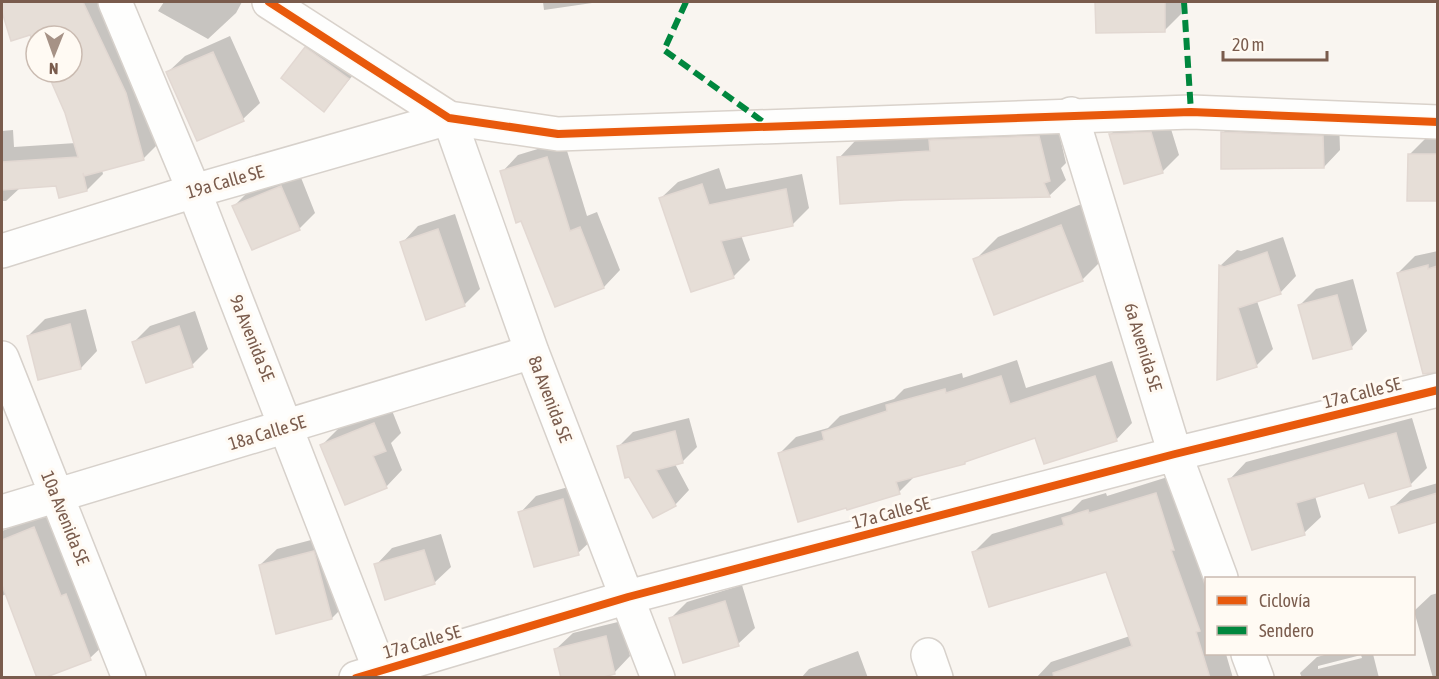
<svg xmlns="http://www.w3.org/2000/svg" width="1439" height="679" font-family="'Asap Condensed',sans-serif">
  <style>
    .shadow { fill: #0003; fill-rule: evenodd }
    .building { fill: #e6ded7; stroke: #e2d8d2; stroke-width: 1.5 }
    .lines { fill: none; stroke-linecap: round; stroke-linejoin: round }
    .street-casing { stroke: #d7d1cb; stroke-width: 36 }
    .secondary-casing { stroke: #d9d2cb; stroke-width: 36 }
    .street { stroke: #fefefd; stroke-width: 33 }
    .secondary { stroke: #fefefd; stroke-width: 33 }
    .quiet { stroke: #00873e; stroke-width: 6; stroke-dasharray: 12 6; stroke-linecap: butt }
    .cycleway-casing { stroke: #fffaf3; stroke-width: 11 }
    .cycleway { stroke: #e8590c; stroke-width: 8 }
    .labels { text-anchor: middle; stroke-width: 6; stroke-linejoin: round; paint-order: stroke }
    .street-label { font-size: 18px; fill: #7a5c4d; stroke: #fffaf3 }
  </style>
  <rect width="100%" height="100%" fill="#f9f5f0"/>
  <path class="shadow" d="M 2,2 L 106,2 L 159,143 L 143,159 L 102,170 L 103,174 L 87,190 L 57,185 L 20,188 L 6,201 L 2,201 L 2,131 L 13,130 L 14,147 L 76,143 L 67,112 L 49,72 L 72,72 L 72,36 L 36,36 L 36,44 L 31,33 L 12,39 Z
    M 164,2 L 242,2 L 236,13 L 208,39 L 158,11 Z
    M 543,2 L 599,2 L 544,10 Z
    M 1097,2 L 1181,2 L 1181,14 L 1165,30 L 1097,32 Z
    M 322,32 L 364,62 L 324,110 L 306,48 Z
    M 230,36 L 260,103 L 243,119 L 168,72 L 185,56 Z
    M 1167,116 L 1179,155 L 1162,172 L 1111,134 L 1127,118 Z
    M 1239,116 L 1339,120 L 1340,150 L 1324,167 L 1223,133 Z
    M 1056,120 L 1066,163 L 1061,168 L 1066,180 L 1049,196 L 904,198 L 839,158 L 855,141 L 935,136 Z
    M 1426,138 L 1438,138 L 1438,200 L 1408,199 L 1409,155 Z
    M 564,141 L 587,216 L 597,212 L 620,270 L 604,287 L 556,305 L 502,172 L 518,155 Z
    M 719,168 L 726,189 L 802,174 L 809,208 L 793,224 L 741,235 L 750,260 L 733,277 L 661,198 L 678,182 Z
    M 298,170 L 315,213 L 299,229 L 234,206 L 251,189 Z
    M 1084,203 L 1105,257 L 1082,280 L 975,260 L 998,237 Z
    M 455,214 L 480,289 L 464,305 L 402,243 L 418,226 Z
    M 1283,237 L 1296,276 L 1280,293 L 1257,301 L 1273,349 L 1256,366 L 1220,266 L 1237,250 L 1241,251 Z
    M 1438,251 L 1438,342 L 1417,346 L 1398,273 L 1415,256 Z
    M 1353,279 L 1367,331 L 1351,348 L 1300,305 L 1316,289 Z
    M 86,309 L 97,351 L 81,368 L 28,336 L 45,319 Z
    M 195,311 L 208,349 L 192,365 L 134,342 L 150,326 Z
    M 1017,360 L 1026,388 L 1112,361 L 1132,423 L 1116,440 L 1036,437 L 916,475 L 899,492 L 779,454 L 796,437 L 828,428 L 840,416 L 894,399 L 904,389 L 962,373 L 963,378 Z
    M 391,408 L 401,433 L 391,443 L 402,470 L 386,487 L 322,445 L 338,429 Z
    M 689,418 L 697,447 L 682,462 L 675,464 L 689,490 L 675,505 L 619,446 L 633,432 Z
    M 1412,418 L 1427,468 L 1411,484 L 1370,496 L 1365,481 L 1315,496 L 1321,517 L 1304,533 L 1230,479 L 1246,462 Z
    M 1174,475 L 1206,581 L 1206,654 L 1226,654 L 1233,678 L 1036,678 L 1051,662 L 1130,636 L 1107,570 L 973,553 L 992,534 L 1071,511 L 1082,500 L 1106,493 L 1107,496 Z
    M 1438,483 L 1438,520 L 1400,531 L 1393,507 L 1410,491 Z
    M 579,484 L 595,537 L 578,553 L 520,513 L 536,496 Z
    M 51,512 L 107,642 L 90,658 L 6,594 L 2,596 L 2,531 Z
    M 441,534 L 451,567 L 434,583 L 376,565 L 392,548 Z
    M 330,535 L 348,602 L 332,618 L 260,565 L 277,549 Z
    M 742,585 L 755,628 L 738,644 L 671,618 L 687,602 Z
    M 1438,593 L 1438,678 L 1433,678 L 1414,611 L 1431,595 Z
    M 622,621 L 630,656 L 614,673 L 556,649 L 573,633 Z
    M 858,651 L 868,678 L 801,678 L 809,669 Z
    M 1328,654 L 1373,654 L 1379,678 L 1302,678 L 1300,673 L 1317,657 ZM 1361,655 L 1362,658 L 1318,669 L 1318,666 Z"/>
  <path class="building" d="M 2,2 L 83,2 L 126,93 L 144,160 L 84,176 L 83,173 L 87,191 L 59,198 L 56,186 L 2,190 L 2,162 L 78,157 L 65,113 L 47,72 L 72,72 L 72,36 L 36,36 L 36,47 L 30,35 L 11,41 L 2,12 Z
    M 1095,2 L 1165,2 L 1165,32 L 1096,33 Z
    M 305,47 L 349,79 L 324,112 L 281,78 Z
    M 213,52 L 244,121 L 197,141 L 166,72 Z
    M 1151,132 L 1163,173 L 1124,184 L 1109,134 Z
    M 1221,132 L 1323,136 L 1324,168 L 1221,169 Z
    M 1039,136 L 1050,181 L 1044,183 L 1050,197 L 904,200 L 840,204 L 837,157 L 930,151 L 929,140 Z
    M 1408,154 L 1437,154 L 1437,201 L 1407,201 Z
    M 547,157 L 570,231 L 580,227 L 604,288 L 555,307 L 521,221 L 516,223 L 500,171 Z
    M 702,184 L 709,205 L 786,189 L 793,226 L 721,241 L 734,278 L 691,292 L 659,198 Z
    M 281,186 L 300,230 L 252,250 L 232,206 Z
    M 1061,225 L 1083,281 L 994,315 L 973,259 Z
    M 438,229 L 465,306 L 426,320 L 400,242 Z
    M 1267,252 L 1281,294 L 1238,308 L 1257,367 L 1217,380 L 1219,265 L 1224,267 Z
    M 1428,265 L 1428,269 L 1437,266 L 1437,372 L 1423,374 L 1397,273 Z
    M 1337,295 L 1352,349 L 1313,359 L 1298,305 Z
    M 70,324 L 81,369 L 38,380 L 27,336 Z
    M 179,326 L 193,367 L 146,383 L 132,342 Z
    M 1001,376 L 1010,404 L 1095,376 L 1117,441 L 1044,464 L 1035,438 L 965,462 L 965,464 L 896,482 L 900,494 L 847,510 L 846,508 L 798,522 L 778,453 L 824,440 L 822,432 L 887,411 L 886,405 L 945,389 L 946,393 Z
    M 374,423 L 386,451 L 373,456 L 387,488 L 345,505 L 320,445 Z
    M 675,431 L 683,463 L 656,470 L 676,506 L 653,518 L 629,477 L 625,478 L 617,446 Z
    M 1396,433 L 1411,486 L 1369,498 L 1364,483 L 1296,503 L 1305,535 L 1252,550 L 1228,479 Z
    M 1156,493 L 1174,550 L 1171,550 L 1200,631 L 1196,632 L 1210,678 L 1054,678 L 1053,673 L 1132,646 L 1106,572 L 989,607 L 972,552 L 1064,525 L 1062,518 L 1088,510 L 1089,513 Z
    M 1437,493 L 1437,522 L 1399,533 L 1391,507 Z
    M 563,499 L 579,555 L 534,567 L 518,512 Z
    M 34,527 L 61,596 L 66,594 L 91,660 L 44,678 L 37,678 L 2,585 L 2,540 Z
    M 424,550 L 435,584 L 385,600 L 374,564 Z
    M 314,551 L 332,619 L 276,634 L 259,565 Z
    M 725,601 L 739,646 L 683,663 L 669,618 Z
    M 606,636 L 615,674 L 600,678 L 561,678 L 554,649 Z"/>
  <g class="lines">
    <defs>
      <path id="street" d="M 115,2 L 194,191 L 383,678
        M 1071,114 L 1175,454 L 1221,578
        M 2,251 L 194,191 L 449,118 L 532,352 L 658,678
        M 2,358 L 129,678
        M 2,512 L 532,352
        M 1248,654 L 1257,678
        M 928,655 L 936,678
        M 356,678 L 628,597 L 1175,454 L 1438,390"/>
      <path id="secondary" d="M 269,2 L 449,118 L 558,134 L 1191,112 L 1438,122"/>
    </defs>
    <use href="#street" class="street-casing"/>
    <use href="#secondary" class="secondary-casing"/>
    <use href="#street" class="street"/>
    <use href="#secondary" class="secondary"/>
    <path class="quiet" d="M 686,2 L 664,50 L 769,126
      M 1184,2 L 1191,112"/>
    <defs>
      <path id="cycleway" d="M 269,2 L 449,118 L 558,134 L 1191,112 L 1438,122
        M 356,678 L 628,597 L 1175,454 L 1438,390"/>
    </defs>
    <use href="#cycleway" class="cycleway-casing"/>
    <use href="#cycleway" class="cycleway"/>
  </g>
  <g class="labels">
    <g class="street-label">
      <text transform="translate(225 182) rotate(-16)" y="6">19a Calle SE</text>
      <text transform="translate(252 338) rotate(68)" y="6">9a Avenida SE</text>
      <text transform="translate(1143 347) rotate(73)" y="6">6a Avenida SE</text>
      <text transform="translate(1362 393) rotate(-14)" y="6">17a Calle SE</text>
      <text transform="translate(550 399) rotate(69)" y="6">8a Avenida SE</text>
      <text transform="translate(267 433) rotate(-17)" y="6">18a Calle SE</text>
      <text transform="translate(891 513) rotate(-15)" y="6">17a Calle SE</text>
      <text transform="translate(65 518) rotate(68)" y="6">10a Avenida SE</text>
      <text transform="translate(422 642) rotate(-16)" y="6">17a Calle SE</text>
    </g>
  </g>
  <rect width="1439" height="679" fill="none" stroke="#7a5c4d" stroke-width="6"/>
  <rect x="1205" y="577" width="210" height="78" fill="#fffaf3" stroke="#cabbb1" stroke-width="1.5"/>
  <rect x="1217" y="596" width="30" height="9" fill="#e8590c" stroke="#cabbb1" stroke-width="1.5"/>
  <text x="1259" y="607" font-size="18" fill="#7a5c4d">Ciclovía</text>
  <rect x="1217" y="626" width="30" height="9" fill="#00873e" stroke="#cabbb1" stroke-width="1.5"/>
  <text x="1259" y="637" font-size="18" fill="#7a5c4d">Sendero</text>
  <g transform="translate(54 54) rotate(181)"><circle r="28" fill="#fffaf3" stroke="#cabbb1" stroke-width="1.5"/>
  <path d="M0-4.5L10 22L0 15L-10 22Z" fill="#a69286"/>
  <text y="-9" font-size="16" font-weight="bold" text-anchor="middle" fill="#7a5c4d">N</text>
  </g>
  <path d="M1223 51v9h104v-9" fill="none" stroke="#7a5c4d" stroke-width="3"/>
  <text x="1232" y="51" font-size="18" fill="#7a5c4d" stroke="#fffaf3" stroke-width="4.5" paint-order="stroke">20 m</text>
</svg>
